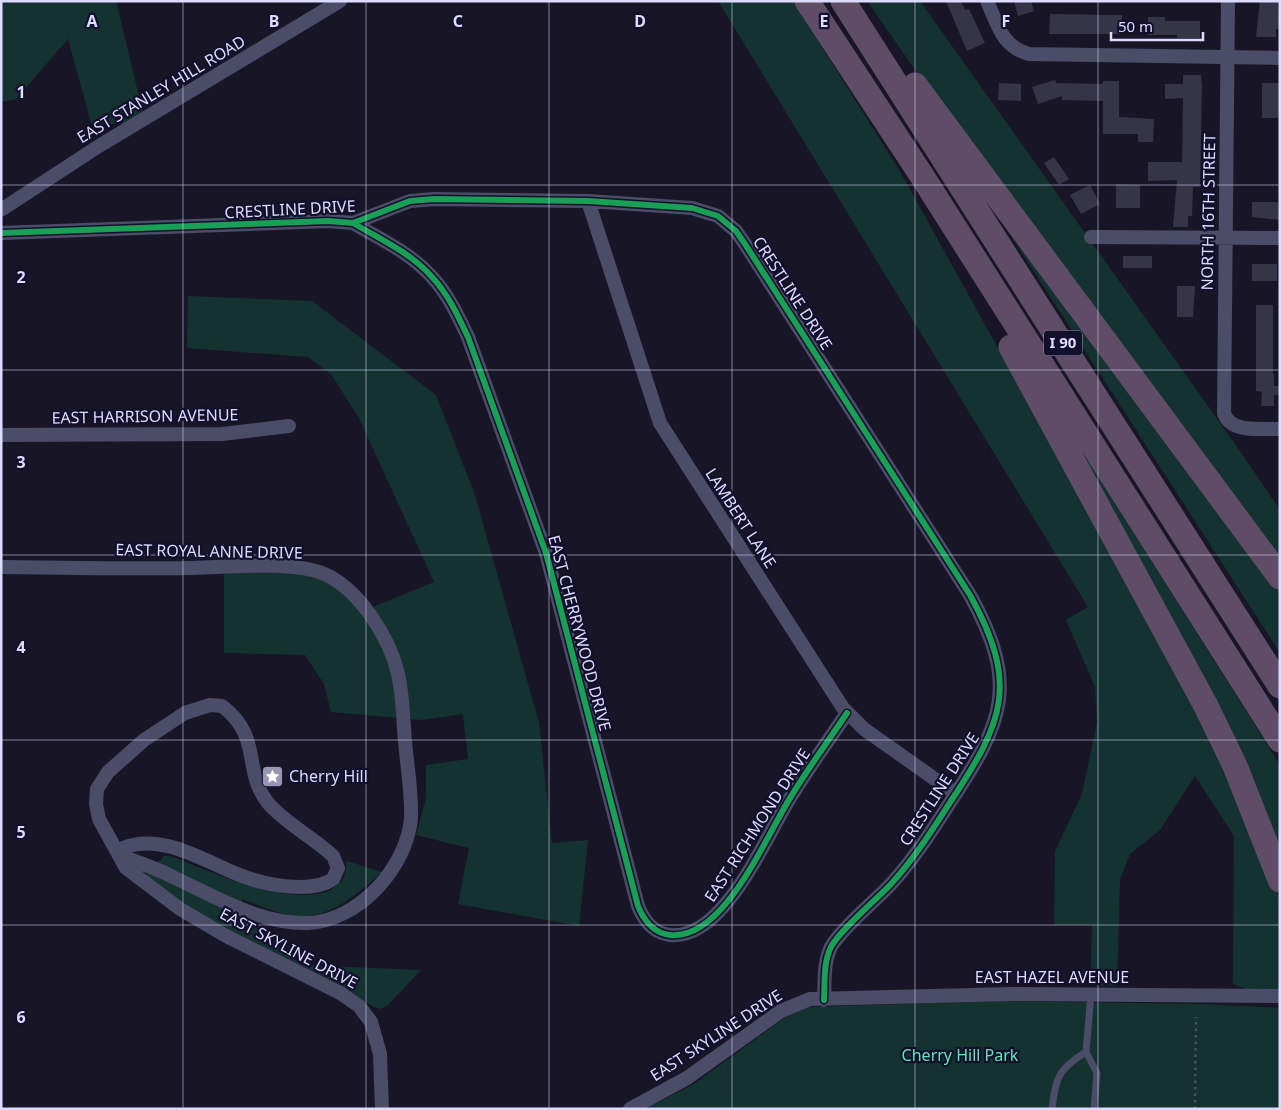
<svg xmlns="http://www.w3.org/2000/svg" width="1281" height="1110" font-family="'Noto Sans',sans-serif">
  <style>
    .green { fill: #143230 }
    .building { fill: #363447 }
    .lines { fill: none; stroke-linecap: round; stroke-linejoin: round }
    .path { stroke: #435362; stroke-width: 2.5; stroke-dasharray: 2.5 4; stroke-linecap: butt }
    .lane { stroke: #4b4c67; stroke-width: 7 }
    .street { stroke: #4b4c67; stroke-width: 14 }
    .highway { stroke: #5f4d67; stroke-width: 25 }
    .cycleway-casing { stroke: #13102c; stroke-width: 9 }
    .cycleway { stroke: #1a9f57; stroke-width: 6 }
    .grid { fill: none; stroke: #dddbff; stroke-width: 1; stroke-opacity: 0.55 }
    .labels { text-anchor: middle; stroke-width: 4.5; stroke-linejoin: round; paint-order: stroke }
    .shield { fill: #13102c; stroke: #a09ec0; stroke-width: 1 }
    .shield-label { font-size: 15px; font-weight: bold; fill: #dddbff }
    .street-label { font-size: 16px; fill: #dddbff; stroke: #13102c }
    .poi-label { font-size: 16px; fill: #dddbff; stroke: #13102c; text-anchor: start }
    .park-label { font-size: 16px; fill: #61e6ba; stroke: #13102c }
    .grid-label { font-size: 16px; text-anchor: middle; font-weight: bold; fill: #dddbff; stroke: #13102c; stroke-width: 4.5; stroke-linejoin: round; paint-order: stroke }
  </style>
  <rect width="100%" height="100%" fill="#181626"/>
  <path class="green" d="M 1,1 L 116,1 L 143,113 L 124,123 L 92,126 L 68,39 L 16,99 L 1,102 Z
    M 718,1 L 793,1 L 901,173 L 1205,722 L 1254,831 L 1280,900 L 1280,992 L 1246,989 L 1233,984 L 1234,836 L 1195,776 L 1160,830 L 1130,854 L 1120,880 L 1117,986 L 1090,985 L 1092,925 L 1054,925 L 1055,851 L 1082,794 L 1097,723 L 1095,687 L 1066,620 L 1088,607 Z
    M 867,1 L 920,1 L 1240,451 L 1280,510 L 1280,565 L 976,157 Z
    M 1011,236 L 1020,243 L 1280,589 L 1280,653 Z
    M 188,296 L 312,301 L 436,395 L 475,495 L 539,723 L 552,843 L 588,840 L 579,926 L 458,904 L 469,848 L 416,835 L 426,798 L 426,765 L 468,759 L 463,714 L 421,720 L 331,712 L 324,684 L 305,655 L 224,653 L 224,571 C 279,571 326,562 363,611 L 434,582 L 359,418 L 331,374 L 308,357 L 187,348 Z
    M 1079,453 L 1089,462 L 1280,765 L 1280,862 Z
    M 164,856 L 170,856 C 214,872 279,905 326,892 C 332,890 339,883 344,878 L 347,861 L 382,872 C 357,894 330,920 294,916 C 277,914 259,905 242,899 L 243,917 L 302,965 L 421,970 L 387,1006 L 380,1009 L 373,1006 L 181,906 L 146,875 Z
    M 1000,1001 L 1201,1004 L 1280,1008 L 1280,1109 L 644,1109 L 694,1084 L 790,1014 L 808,1007 Z"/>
  <path class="building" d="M 946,1 L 961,1 L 965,10 L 969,9 L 985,43 L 967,51 Z
    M 1014,1 L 1031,1 L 1034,11 L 1018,16 Z
    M 1260,1 L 1278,1 L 1280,29 L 1276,29 L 1276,37 L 1256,37 Z
    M 1050,14 L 1122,15 L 1122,34 L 1049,34 Z
    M 1148,17 L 1165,17 L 1165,21 L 1200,21 L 1200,38 L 1177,38 L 1177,35 L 1148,35 Z
    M 1183,75 L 1201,75 L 1202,86 L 1200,187 L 1193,187 L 1192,216 L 1188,216 L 1188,227 L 1173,227 L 1177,180 L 1148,181 L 1148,162 L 1182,162 L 1183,98 L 1165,99 L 1165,84 L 1183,84 Z
    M 1055,80 L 1056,83 L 1103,84 L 1103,81 L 1119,81 L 1119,117 L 1154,119 L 1153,142 L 1138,142 L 1138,134 L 1103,134 L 1103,101 L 1062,100 L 1062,96 L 1038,104 L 1032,87 Z
    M 999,83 L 1021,84 L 1021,101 L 998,100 Z
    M 1262,83 L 1280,83 L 1279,118 L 1262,118 Z
    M 1054,157 L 1069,179 L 1059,185 L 1044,163 Z
    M 1116,184 L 1140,185 L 1140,208 L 1116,208 Z
    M 1090,185 L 1100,204 L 1081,214 L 1070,195 Z
    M 1252,202 L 1280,202 L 1280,220 L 1252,217 Z
    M 1123,256 L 1152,256 L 1152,268 L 1123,268 Z
    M 1252,264 L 1277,264 L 1277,281 L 1252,281 Z
    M 1177,286 L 1195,286 L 1193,317 L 1177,317 Z
    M 1256,305 L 1273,305 L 1273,374 L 1274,374 L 1274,386 L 1280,386 L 1280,395 L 1274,395 L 1274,406 L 1261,406 L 1262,392 L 1256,391 Z"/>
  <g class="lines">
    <path class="path" d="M 1195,1109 L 1196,1017"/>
    <path class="lane" d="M 1086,1052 L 1091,994
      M 1052,1109 C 1056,1077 1058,1069 1086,1052 L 1097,1073 L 1094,1109"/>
    <path class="street" d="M 987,1 C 998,25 1002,47 1029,54 L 1280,58
      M 1228,1 L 1224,413 C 1231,434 1261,428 1280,429
      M 588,201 L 660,423 L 843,708 L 864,729 L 956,794
      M 1,210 L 99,146 L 340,1
      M 353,223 C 380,239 411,253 432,277 C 448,294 458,316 468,337 L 546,553 L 638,906 C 644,921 654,933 670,935 C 725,941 767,833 792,795 C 809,767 829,740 847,713
      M 1,233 L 328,221 L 353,223 L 410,201 L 434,199 L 588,201 L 692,208 L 718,216 L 736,231 L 745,244 L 970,595 C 1019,684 1004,721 951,801 C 933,829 914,859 891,884 C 876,900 840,930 831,947 C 823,963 825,983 824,1000
      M 1091,237 L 1280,238
      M 1,435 L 222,434 L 289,426
      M 1,567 C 64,568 126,569 189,568 C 223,567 292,561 322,573 C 358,587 390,638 398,674 C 403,696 403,719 405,741 C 407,766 412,792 411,818 C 407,867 359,921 308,923 C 259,924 216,897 173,877 C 156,868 138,862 120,856
      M 120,856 L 123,848 C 167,831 211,867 251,879 C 266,884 284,887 300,887 C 311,887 323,886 333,879 L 338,868 L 333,856 C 313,837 286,824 268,803 C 242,770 263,737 222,706 L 210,705 L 185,713 L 144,740 L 108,772 L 97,789 L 96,804 L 99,819 L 126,868 L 180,909 L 228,937 L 340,993 L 359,1006 L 371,1022 L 380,1054 L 382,1109
      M 630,1109 L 687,1078 L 781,1011 L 810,999 L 1013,994 L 1280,996"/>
    <path class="highway" d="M 807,1 L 922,176 L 1280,740
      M 843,1 L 1280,686
      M 915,85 L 1280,577
      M 1011,347 L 1206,706 L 1235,766 L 1280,880"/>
    <defs>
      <path id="cycleway" d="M 353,223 C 380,239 411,253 432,277 C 448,294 458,316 468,337 L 546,553 L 638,906 C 644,921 654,933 670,935 C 725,941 767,833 792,795 C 809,767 829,740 847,713
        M 1,233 L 328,221 L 353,223 L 410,201 L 434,199 L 588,201 L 692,208 L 718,216 L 736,231 L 745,244 L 970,595 C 1019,684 1004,721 951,801 C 933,829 914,859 891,884 C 876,900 840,930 831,947 C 823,963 825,983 824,1000"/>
    </defs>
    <use href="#cycleway" class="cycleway-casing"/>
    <use href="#cycleway" class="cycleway"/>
  </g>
  <path class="grid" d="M 183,1 L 183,1109M 366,1 L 366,1109M 549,1 L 549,1109M 732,1 L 732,1109M 915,1 L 915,1109M 1098,1 L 1098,1109M 1,185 L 1280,185M 1,370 L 1280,370M 1,555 L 1280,555M 1,740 L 1280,740M 1,925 L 1280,925"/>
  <defs>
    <symbol id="sight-square" viewBox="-11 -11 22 22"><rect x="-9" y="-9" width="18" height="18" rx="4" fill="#9896b3" stroke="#13102c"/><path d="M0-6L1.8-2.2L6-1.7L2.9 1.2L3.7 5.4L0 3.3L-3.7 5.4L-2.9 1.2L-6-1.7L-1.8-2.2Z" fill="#fff"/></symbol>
  </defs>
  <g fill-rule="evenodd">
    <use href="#sight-square" x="260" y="764" width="25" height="25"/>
  </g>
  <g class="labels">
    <rect class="shield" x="1044" y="330.5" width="38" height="25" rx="4"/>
    <g class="shield-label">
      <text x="1063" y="348">I 90</text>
    </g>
    <g class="street-label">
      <text transform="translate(161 89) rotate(-31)" y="6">EAST STANLEY HILL ROAD</text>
      <text transform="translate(290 209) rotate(-3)" y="6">CRESTLINE DRIVE</text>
      <text transform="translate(1208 212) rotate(-89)" y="6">NORTH 16TH STREET</text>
      <text transform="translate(793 293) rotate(57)" y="6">CRESTLINE DRIVE</text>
      <text transform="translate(145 416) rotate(-1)" y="6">EAST HARRISON AVENUE</text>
      <text transform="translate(741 518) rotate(57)" y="6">LAMBERT LANE</text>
      <text transform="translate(209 551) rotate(1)" y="6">EAST ROYAL ANNE DRIVE</text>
      <text transform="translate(580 633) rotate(75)" y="6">EAST CHERRYWOOD DRIVE</text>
      <text transform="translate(939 789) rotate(-57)" y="6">CRESTLINE DRIVE</text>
      <text transform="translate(757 825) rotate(-57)" y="6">EAST RICHMOND DRIVE</text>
      <text transform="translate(289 948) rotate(28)" y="6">EAST SKYLINE DRIVE</text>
      <text x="1052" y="983">EAST HAZEL AVENUE</text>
      <text transform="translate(716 1035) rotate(-33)" y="6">EAST SKYLINE DRIVE</text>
    </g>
    <g class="poi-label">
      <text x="289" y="782">Cherry Hill</text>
    </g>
    <g class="park-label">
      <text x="960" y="1061">Cherry Hill Park</text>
    </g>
  </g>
  <g class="grid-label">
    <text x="92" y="27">A</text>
    <text x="274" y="27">B</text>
    <text x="458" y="27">C</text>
    <text x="640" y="27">D</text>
    <text x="824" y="27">E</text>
    <text x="1006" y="27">F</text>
    <text x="21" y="98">1</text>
    <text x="21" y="283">2</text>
    <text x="21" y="468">3</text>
    <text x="21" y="653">4</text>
    <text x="21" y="838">5</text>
    <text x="21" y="1023">6</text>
  </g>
  <rect width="1281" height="1110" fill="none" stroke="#dddbff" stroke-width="5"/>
  <path d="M1111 32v8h92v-8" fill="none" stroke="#dddbff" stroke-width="2.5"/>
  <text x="1118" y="32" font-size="15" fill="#dddbff" stroke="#13102c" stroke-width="4" paint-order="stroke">50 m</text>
</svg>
